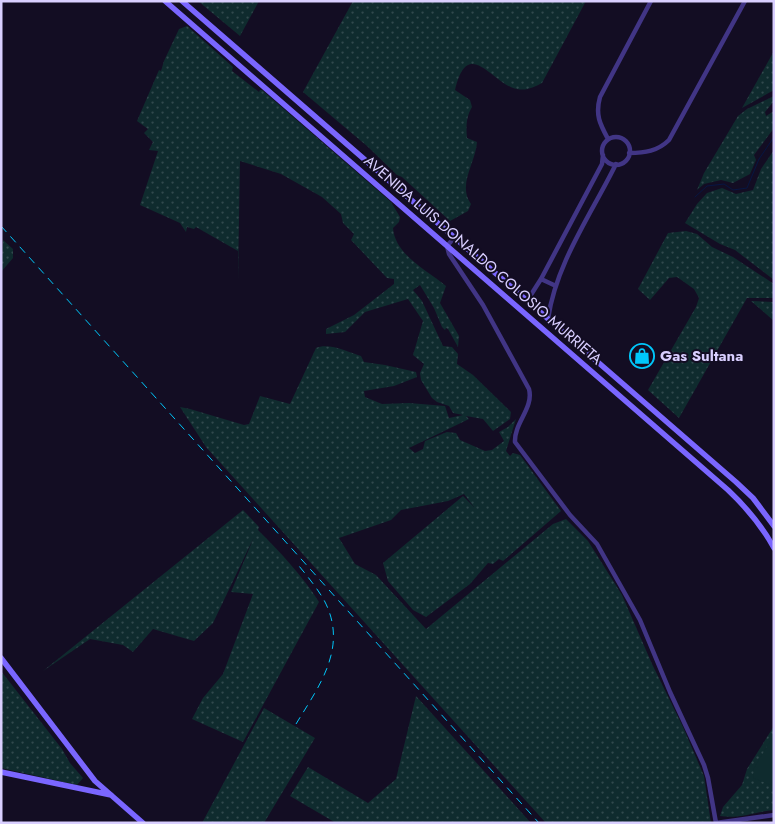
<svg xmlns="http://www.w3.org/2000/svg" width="775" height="824" font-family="Jost,sans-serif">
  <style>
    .green { fill: url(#green-dots) }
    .pitch { fill: #0f2b2e }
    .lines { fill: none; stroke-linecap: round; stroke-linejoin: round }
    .stream { stroke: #071642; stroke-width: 1 }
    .street { stroke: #413585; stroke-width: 4.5 }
    .secondary { stroke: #7a66ff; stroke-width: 5.5 }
    .rail { stroke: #00c7fa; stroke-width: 1; stroke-dasharray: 8 6; stroke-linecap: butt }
    .labels { text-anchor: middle; stroke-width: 4; stroke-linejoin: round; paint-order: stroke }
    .street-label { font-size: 15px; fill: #d9cfff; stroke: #130d23 }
    .poi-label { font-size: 15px; font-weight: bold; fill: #d9cfff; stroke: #130d23; text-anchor: start }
  </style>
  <defs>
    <pattern id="green-dots" width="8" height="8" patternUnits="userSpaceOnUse" patternTransform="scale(1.25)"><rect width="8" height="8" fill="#0f2b2e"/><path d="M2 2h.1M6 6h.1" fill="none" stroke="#31494d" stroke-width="1.8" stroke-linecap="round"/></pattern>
  </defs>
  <rect width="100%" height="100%" fill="#130d23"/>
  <path class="green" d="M 198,1 L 259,1 L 240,36 Z
    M 353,1 L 586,1 L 542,83 C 534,87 527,91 517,89 C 493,85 468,34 455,90 L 470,100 L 472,107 C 466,117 466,127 467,138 L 477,142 C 476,162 457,185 471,204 L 468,211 L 450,221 L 402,177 L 397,175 L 367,146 L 303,92 Z
    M 187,26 L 233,67 L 232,71 L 259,92 L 260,90 L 262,90 L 391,202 L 400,217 L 399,222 L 393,228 C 395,255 427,270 446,286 L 440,303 L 459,336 L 458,347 L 448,329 L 446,328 L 445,330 L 442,327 L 434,308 L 420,285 L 413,290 L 422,301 L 443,346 L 452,347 L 458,354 L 457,364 L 473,375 L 511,412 L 510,419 L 493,431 L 483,419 L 466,416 L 469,419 L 409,448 L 415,453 L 423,449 L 425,441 L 447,432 L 456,433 L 460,440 L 485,451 L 492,450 L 504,441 L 499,432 L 508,427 L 516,419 L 506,451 L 510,456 L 513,453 L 520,455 L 561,511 L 503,561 L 499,559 L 493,564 L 488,563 L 470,584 L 426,617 L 413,610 L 388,581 L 383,563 L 463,496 L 474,507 L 464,494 L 448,501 L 401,510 L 391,520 L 339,538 L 355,564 L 376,575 L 426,629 L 553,524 L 566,519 L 588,541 L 622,595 L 652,664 L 683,727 L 704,776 L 711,823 L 546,823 L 206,447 L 180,407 L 190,409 L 244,425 L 249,424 L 260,396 L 290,404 L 316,348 C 328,342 349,352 361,356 L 364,362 L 385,365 L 416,372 L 417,377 L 394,386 L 364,391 L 365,397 L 382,404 L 409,403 L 445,406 L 449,418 L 463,415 L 453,413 L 449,406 L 437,402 L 432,398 L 421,380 L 420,373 L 424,364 L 413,355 L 423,321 L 408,299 L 365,312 L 345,332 L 326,334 L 326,329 L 354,315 L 394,284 L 394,279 L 387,278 L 351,240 L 354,234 L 343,223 L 341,214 L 322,197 L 281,174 L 240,161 L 238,280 L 238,251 L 196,227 L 194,229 L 187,227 L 186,232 L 180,223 L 140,205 L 158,151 L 149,150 L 153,142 L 144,133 L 148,129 L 137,121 L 159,70 L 161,71 L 164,61 L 179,29 Z
    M 774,51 L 774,90 L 742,108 Z
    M 774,96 L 774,101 L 765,112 L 766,116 L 774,111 L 774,128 L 754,155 L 756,160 L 750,174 L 733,183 L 721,180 L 704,184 L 697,190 L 704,173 L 738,116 L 747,109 Z
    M 774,150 L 774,280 L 735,250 L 720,244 L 685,223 L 697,204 L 707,193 L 722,188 L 736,194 L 753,190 L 761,169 Z
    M 686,231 L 697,234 L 712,247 L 733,257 L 774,284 L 774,298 L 747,298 L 679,418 L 648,390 L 696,307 L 699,298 L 694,289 L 677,277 L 669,278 L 650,300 L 638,289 L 668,233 Z
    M 3,240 L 13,249 L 13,258 L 1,272 Z
    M 751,301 L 774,302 L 774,321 Z
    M 243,510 L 259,527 L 258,530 C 280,552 302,575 319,602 L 243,742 L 192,719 L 203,698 L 223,674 L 253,594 L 231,592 L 254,537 L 213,623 L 194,641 L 153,629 L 133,652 L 123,645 L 90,639 L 43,671 Z
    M 1,671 L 62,749 L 70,763 L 83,778 L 77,785 L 1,768 Z
    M 416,696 L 531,823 L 336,823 L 290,796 L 308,767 L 368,803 L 396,779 Z
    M 264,708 L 315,738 L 264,823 L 202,823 Z
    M 774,726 L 774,810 C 754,812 740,819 720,816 L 723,807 L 742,785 L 747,769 Z"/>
  <path class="pitch" d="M 774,735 L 774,786 L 753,778 L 754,768 Z"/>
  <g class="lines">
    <path class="stream" d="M 695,197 L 707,186 L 724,184 L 733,190 L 747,188 L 759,159 L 774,137"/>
    <path class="street" d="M602 151a14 14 0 1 1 28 0a14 14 0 1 1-28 0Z
      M 608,139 C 600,124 595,115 600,97 L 651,1
      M 629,153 C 645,153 658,151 669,140 L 745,1
      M 454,238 L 447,246 L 449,254 L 483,305 L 529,389 C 534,408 514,423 515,442 L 570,515 L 597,544 L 640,620 L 670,692 L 704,765 L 708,778 L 716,823 L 774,815
      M 541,279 L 556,286
      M 527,301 L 541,279 L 602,164 L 603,155
      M 548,319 C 556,263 592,213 616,164"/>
    <path class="secondary" d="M 165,1 L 728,490 C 746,507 762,526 774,548
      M 182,1 L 736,482 L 753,498 L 774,526
      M 1,658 L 95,781 L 143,823
      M 1,772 L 111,795"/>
    <path class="rail" d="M 1,226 L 539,823
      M 296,724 C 319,686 349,647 324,600 C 317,588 308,577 299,566"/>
  </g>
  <defs>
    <symbol id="shop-ring" viewBox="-11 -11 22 22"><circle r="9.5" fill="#130d23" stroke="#00c7fa" stroke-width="1.5"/><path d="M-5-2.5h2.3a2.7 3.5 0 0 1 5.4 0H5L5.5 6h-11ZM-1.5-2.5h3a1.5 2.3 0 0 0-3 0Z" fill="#00c7fa"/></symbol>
  </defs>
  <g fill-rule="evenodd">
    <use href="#shop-ring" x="628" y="342" width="28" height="28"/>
  </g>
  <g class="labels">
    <g class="street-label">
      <text transform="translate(483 260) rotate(41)" y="5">AVENIDA LUIS DONALDO COLOSIO MURRIETA</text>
    </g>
    <g class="poi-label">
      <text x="660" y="361">Gas Sultana</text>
    </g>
  </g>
  <rect width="775" height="824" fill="none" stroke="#d9cfff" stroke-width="5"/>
</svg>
